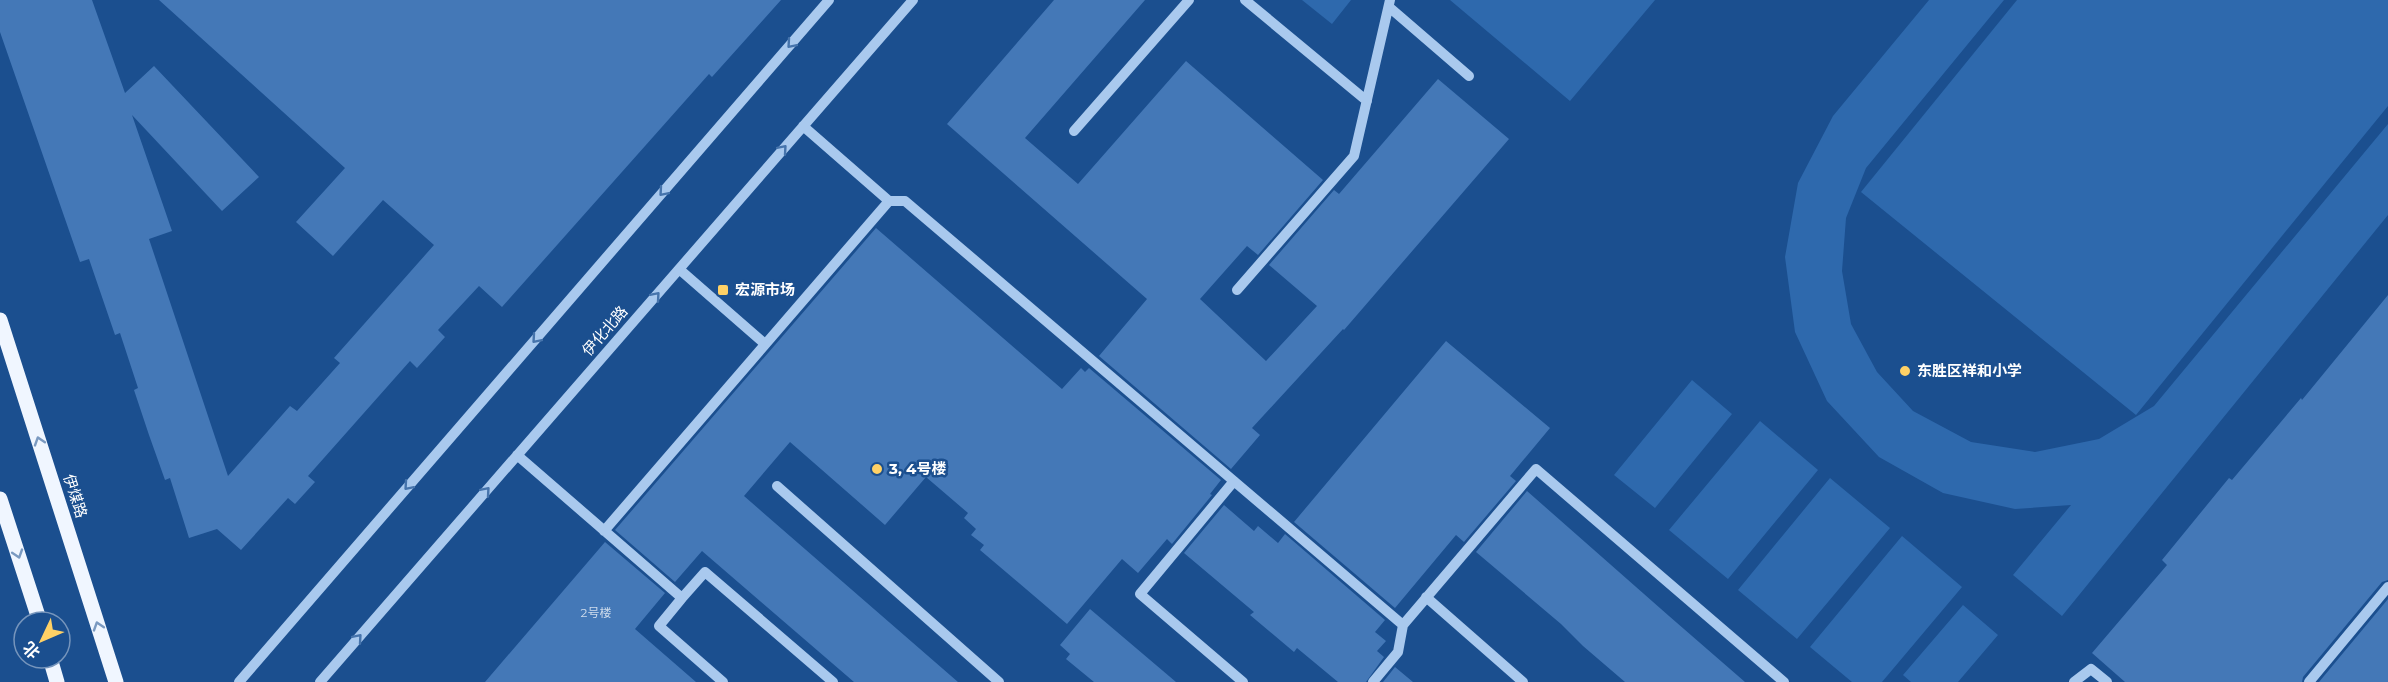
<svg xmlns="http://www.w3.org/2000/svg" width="2388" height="682" font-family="Montserrat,'Noto Sans SC',sans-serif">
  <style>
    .green { fill: #2e69ad }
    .building { fill: #4478b7 }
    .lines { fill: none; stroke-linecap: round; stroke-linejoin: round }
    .minor { stroke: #a9c9ee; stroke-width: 10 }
    .major { stroke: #f0f6ff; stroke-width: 15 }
    .oneway { stroke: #4674ac }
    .oneway2 { stroke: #7b9ac1 }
    .poi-dot { fill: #ffd166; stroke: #1b4f8f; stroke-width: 2 }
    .labels { text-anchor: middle; stroke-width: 5; stroke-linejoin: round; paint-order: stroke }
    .number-label { font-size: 12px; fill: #d0dded }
    .poi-label { font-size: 15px; font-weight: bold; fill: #fff; stroke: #1b4f8f; text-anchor: start }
    .street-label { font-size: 15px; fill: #fff; stroke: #1b4f8f }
  </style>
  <rect width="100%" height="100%" fill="#1b4f8f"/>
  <path class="green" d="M 1302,0 L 1351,0 L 1332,24 Z
    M 1450,0 L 1655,0 L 1570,101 Z
    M 1929,0 L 2004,0 L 1866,168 L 1846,218 L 1842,271 L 1851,324 L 1877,372 L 1913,411 L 1971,442 L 2035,452 L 2099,439 L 2154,406 L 2388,124 L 2388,215 L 2062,616 L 2013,575 L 2071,505 L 2015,509 L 1943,493 L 1879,457 L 1827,401 L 1795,332 L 1785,257 L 1798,183 L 1833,116 Z
    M 2017,0 L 2388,0 L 2388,106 L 2136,415 L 1861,192 Z
    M 1692,380 L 1732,414 L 1655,508 L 1614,475 Z
    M 1760,421 L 1818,470 L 1728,579 L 1669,530 Z
    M 1830,478 L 1890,528 L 1797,639 L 1738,590 Z
    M 1902,536 L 1962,587 L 1882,682 L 1852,682 L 1810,647 Z
    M 1963,605 L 1998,635 L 1958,682 L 1911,682 L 1903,675 Z"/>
  <path class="building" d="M 0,0 L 92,0 L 125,93 L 154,66 L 259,177 L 222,211 L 132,115 L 172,231 L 149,239 L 228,476 L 290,406 L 297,411 L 340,363 L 334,358 L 434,245 L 383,200 L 333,256 L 296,222 L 345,168 L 159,0 L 781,0 L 712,77 L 709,74 L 502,307 L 479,286 L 438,330 L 445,337 L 417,368 L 410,361 L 308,476 L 315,482 L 295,504 L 288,498 L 241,550 L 217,529 L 189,538 L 170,478 L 165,480 L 149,435 L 134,390 L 138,388 L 120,333 L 115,335 L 89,259 L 80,262 L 0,32 Z
    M 1054,0 L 1145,0 L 1025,138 L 1078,184 L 1186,61 L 1323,180 L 1258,255 L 1247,246 L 1200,299 L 1266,361 L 1317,306 L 1269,265 L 1334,190 L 1339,194 L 1438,79 L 1509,139 L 1344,330 L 1343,329 L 1252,428 L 1260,435 L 1231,469 L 1099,356 L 1147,299 L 947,124 Z
    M 876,228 L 1062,389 L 1081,368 L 1085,372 L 1089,368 L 1221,480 L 1210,494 L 1212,495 L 1172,544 L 1167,539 L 1138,573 L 1122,559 L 1067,624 L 980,550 L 984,545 L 971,535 L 976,529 L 964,518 L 968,513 L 926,477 L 885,525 L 790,442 L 744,496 L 958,682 L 854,682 L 702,551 L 675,582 L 615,530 Z
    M 2388,295 L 2388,580 L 2382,582 L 2303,677 L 2302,682 L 2125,682 L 2092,653 L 2167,565 L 2162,560 L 2229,478 L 2232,480 L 2301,398 L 2302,400 Z
    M 1446,341 L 1550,428 L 1510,476 L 1516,481 L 1464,542 L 1456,535 L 1395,608 L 1294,522 Z
    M 1527,491 L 1669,616 L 1745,682 L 1625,682 L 1583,646 L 1561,624 L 1476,552 Z
    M 1224,505 L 1254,531 L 1258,526 L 1278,543 L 1285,534 L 1385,620 L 1375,632 L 1386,641 L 1377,651 L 1384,657 L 1366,682 L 1338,682 L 1297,648 L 1294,652 L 1250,615 L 1254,612 L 1184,553 Z
    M 605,542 L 665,593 L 635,629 L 696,682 L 485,682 Z
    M 2388,599 L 2388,682 L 2319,682 Z
    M 1090,609 L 1176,682 L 1094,682 L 1066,659 L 1070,654 L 1060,645 Z
    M 1395,667 L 1413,682 L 1383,682 Z"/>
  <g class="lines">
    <path class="minor" d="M 1245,0 L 1367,101
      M 1389,7 L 1469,76
      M 1074,131 L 1189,0
      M 889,201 L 905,201 L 1403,625 L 1536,469 L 1784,682
      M 679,269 L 765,344
      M 1237,290 L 1354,156 L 1390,0
      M 517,455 L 682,598 L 659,626 L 723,682
      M 1234,481 L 1140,594 L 1243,682
      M 777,486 L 999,682
      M 604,531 L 889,201 L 803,126
      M 1426,597 L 1523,682
      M 682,598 L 705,572 L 833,682
      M 239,682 L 829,0
      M 320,682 L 913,0
      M 1373,682 L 1398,652 L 1403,625
      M 2074,682 L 2091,669 L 2107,682
      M 2309,682 L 2388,587"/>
    <path class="major" d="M 0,320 L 116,682
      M 0,499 L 40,622
      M 50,658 L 57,682"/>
  </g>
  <defs><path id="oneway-chevron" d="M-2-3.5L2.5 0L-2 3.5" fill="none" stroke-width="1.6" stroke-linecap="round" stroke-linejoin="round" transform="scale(1.5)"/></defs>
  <g class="oneway">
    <use href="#oneway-chevron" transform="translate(791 44) rotate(131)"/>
    <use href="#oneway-chevron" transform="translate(783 149) rotate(-49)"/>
    <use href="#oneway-chevron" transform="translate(663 192) rotate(131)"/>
    <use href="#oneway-chevron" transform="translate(656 296) rotate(-49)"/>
    <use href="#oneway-chevron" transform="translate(536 339) rotate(131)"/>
    <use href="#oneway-chevron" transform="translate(408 486) rotate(131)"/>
    <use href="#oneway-chevron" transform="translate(486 491) rotate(-49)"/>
    <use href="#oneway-chevron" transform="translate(358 638) rotate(-49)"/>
  </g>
  <g class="oneway2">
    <use href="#oneway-chevron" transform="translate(39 441) rotate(-108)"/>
    <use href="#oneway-chevron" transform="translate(18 554) rotate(72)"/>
    <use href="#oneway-chevron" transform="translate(98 626) rotate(-108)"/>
  </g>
  <g class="poi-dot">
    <rect x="717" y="284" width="12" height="12" rx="3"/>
    <circle cx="1905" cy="371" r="6"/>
    <circle cx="877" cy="469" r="6"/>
  </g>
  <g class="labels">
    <g class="number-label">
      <text x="596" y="617">2号楼</text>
    </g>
    <g class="poi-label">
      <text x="735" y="295">宏源市场</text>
      <text x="1917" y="376">东胜区祥和小学</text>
      <text x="889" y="474">3, 4号楼</text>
    </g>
    <g class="street-label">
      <text transform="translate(605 331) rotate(-49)" y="5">伊化北路</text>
      <text transform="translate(75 496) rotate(72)" y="5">伊煤路</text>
    </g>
  </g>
  <g transform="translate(42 640) rotate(226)"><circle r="28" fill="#1b4f8f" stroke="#7695bc" stroke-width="1.5"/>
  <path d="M0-4.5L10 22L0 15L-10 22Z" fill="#ffd166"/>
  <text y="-9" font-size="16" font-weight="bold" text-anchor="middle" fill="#ffffff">北</text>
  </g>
</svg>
